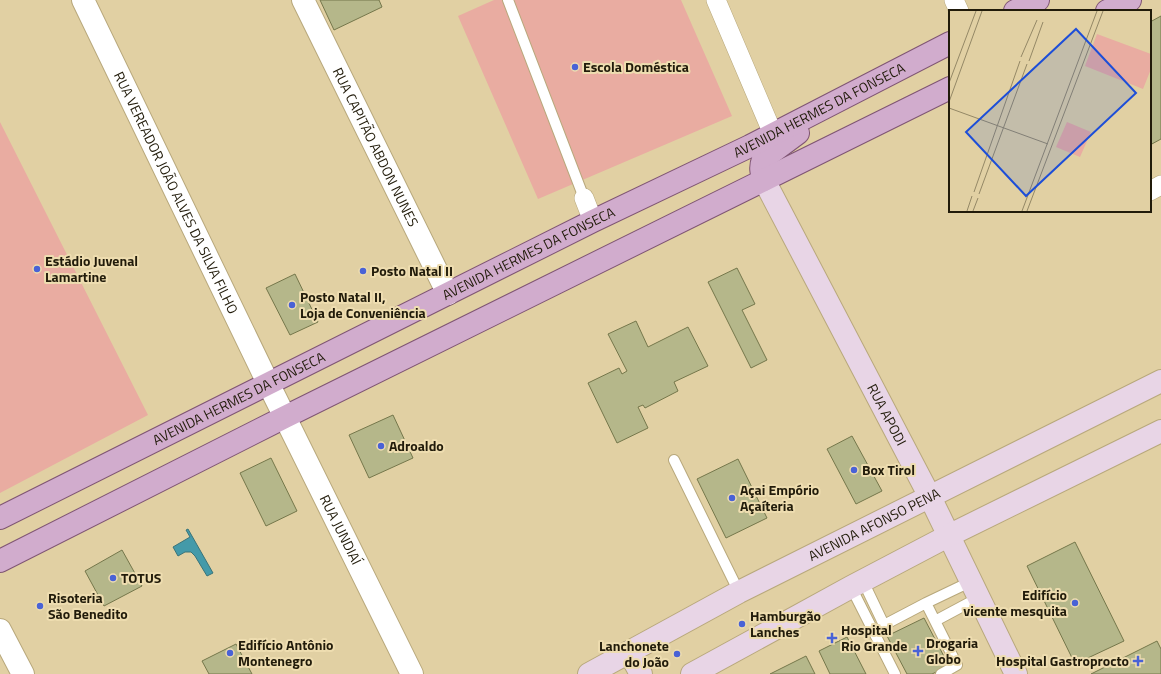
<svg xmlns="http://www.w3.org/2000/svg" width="1161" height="674" font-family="'Titillium Web',sans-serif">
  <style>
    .green { fill: #e9aca1 }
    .water { fill: #449aa9; stroke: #3a7479 }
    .building { fill: #b5b78a; stroke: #75774b }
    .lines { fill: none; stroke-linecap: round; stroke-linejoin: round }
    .service-casing { stroke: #b8a87c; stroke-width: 12 }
    .minor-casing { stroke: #b8a87c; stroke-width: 20 }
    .tertiary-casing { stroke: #b8a87c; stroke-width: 24 }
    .secondary-casing { stroke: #b8a87c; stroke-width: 24 }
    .primary-casing { stroke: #7f5573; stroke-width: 24 }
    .service { stroke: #fff; stroke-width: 10 }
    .minor { stroke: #fff; stroke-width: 19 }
    .tertiary { stroke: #fff; stroke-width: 22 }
    .secondary { stroke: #e8d5e6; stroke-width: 22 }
    .primary { stroke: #d1accd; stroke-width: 22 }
    .poi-dot { fill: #4962d6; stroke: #eeddb0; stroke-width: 1.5 }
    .labels { text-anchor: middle; stroke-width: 4; stroke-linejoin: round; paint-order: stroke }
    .poi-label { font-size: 14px; font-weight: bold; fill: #211b0a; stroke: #eeddb0; text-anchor: start }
    .street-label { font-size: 14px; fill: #211b0a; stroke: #eeddb0 }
    .inset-road { fill: none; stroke: #948866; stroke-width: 1 }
    .view { fill: #1d4ed8; fill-opacity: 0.15; stroke: #1d4ed8; stroke-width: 2 }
    .inset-edge { fill: none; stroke: #211b0a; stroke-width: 2 }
  </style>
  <rect width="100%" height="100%" fill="#e1d0a3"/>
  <path class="green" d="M 494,0 L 681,0 L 732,116 L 538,199 L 458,16 Z
    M 0,122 L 148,415 L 0,493 Z"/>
  <path class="water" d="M 188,529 L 213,573 L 207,576 L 195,556 L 191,552 L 185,552 L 178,556 L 173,547 L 190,537 L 186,530 Z"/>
  <path class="building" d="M 320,0 L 379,0 L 382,7 L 334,30 Z
    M 1161,16 L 1161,139 L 1150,145 L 1150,22 Z
    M 737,268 L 755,304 L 742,310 L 767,360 L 751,368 L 708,282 Z
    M 295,274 L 318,322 L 290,335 L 266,288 Z
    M 636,321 L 648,347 L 688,327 L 708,366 L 674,382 L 678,391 L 645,408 L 643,405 L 638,407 L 648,428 L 617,443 L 588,383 L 619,368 L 622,374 L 627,371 L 608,334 Z
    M 393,415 L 413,458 L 369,478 L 349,435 Z
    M 852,436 L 882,491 L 856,504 L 827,449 Z
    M 271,458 L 297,511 L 266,526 L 240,473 Z
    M 738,459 L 767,518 L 726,538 L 697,479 Z
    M 1075,542 L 1124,641 L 1075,664 L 1027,566 Z
    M 122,550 L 142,586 L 104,606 L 85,571 Z
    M 924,618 L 949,666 L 932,674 L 907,674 L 887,636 Z
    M 847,637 L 866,674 L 830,674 L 819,651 Z
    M 1157,641 L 1161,649 L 1161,674 L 1091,674 Z
    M 236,644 L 252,674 L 209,674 L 202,661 Z
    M 806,656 L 815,674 L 770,674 Z"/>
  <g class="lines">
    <defs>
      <path id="service" d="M 508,0 L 584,198
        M 674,460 L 739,592
        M 863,581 L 884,625 L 926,603 L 935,621
        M 851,587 L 895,674
        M 926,603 L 970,582
        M 941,674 L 957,665 L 935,621 L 978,598"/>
      <path id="minor" d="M 716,0 L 773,134
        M 954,0 L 959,11
        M 1150,191 L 1161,185
        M 584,198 L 593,221"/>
      <g id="tertiary">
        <path id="s1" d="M 83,0 L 269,385 L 412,674"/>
        <path id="s2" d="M 303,0 L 448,294"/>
        <path d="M 0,630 L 23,674"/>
      </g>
      <g id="secondary">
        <path id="s3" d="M 764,180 L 930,497 L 1016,674"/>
        <path d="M 629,652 L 641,674"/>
        <path id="s4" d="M 589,674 L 739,592 L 1161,381"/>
        <path d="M 692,674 L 851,587 L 948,536 L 1161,431"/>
      </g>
      <g id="primary">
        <path d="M 1015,11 L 1038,0"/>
        <path d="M 1107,11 L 1130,0"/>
        <path d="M 764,180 C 761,172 760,167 763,159 L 798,133"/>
        <path id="s5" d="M 0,518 L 593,221 L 750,146 L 950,43"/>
        <path d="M 0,561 L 285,417 L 950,88"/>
      </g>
    </defs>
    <use href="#service" class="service-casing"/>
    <use href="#minor" class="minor-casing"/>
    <use href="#tertiary" class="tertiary-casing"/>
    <use href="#secondary" class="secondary-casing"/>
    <use href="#primary" class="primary-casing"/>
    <use href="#service" class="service"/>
    <use href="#minor" class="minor"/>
    <use href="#tertiary" class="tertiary"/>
    <use href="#secondary" class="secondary"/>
    <use href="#primary" class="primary"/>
  </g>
  <g class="poi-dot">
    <circle cx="575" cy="67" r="4"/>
    <circle cx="37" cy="269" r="4"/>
    <circle cx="363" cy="271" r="4"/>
    <circle cx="292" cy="305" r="4"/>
    <circle cx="381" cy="446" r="4"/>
    <circle cx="854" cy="470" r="4"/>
    <circle cx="732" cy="498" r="4"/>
    <circle cx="113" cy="578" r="4"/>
    <circle cx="1075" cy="603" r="4"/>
    <circle cx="40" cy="606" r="4"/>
    <circle cx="742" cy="624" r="4"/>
    <path d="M830 632h4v4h4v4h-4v4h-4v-4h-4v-4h4z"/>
    <path d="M916 645h4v4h4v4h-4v4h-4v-4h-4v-4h4z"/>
    <circle cx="230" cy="653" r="4"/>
    <circle cx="677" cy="654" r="4"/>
    <path d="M1136 655h4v4h4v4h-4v4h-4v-4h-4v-4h4z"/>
  </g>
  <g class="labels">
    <g class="poi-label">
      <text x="583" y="72">Escola Doméstica</text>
      <text x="45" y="266">Estádio Juvenal<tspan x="45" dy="16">Lamartine</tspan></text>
      <text x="371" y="276">Posto Natal II</text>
      <text x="300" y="302">Posto Natal II,<tspan x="300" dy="16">Loja de Conveniência</tspan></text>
      <text x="389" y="451">Adroaldo</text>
      <text x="862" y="475">Box Tirol</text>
      <text x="740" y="495">Açai Empório<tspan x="740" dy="16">Açaíteria</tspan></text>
      <text x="121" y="583">TOTUS</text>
      <text x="1067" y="600" text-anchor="end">Edifício<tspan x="1067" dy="16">vicente mesquita</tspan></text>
      <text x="48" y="603">Risoteria<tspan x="48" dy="16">São Benedito</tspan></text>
      <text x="750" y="621">Hamburgão<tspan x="750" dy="16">Lanches</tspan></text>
      <text x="841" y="635">Hospital<tspan x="841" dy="16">Rio Grande</tspan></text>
      <text x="926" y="648">Drogaria<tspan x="926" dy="16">Globo</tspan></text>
      <text x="238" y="650">Edifício Antônio<tspan x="238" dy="16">Montenegro</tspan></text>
      <text x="669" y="651" text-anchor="end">Lanchonete<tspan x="669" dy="16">do João</tspan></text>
      <text x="1129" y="666" text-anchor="end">Hospital Gastroprocto</text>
    </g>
    <g class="street-label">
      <text dy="5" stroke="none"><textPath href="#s5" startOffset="915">AVENIDA HERMES DA FONSECA</textPath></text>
      <text dy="5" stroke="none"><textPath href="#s2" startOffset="164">RUA CAPITÃO ABDON NUNES</textPath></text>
      <text dy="5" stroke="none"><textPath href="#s1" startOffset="214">RUA VEREADOR JOÃO ALVES DA SILVA FILHO</textPath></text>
      <text dy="5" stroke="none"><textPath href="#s5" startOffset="591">AVENIDA HERMES DA FONSECA</textPath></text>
      <text dy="5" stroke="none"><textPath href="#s5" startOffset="267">AVENIDA HERMES DA FONSECA</textPath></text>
      <text dy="5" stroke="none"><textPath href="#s3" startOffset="265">RUA APODI</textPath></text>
      <text dy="5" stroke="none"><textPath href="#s4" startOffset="322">AVENIDA AFONSO PENA</textPath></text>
      <text dy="5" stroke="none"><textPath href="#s1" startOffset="589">RUA JUNDIAÍ</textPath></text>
    </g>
  </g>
  <g transform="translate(949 10)">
    <rect width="202" height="202" fill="#e1d0a3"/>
    <path d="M 148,24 L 202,44 L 202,59 L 194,79 L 136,56 ZM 118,112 L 142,122 L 131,147 L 107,137 Z" fill="#e9aca1"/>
    <path class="inset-road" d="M 72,47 L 88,10M 80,51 L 94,12M 0,73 L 27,1M 0,92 L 33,1M 0,98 L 99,134M 25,182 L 71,51M 30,184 L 78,54M 18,201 L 23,186M 24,201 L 29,188M 73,201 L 148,1M 78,201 L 154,1"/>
    <path class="view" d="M 127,19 L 187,83 L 77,186 L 17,122 Z"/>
    <rect width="202" height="202" class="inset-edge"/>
  </g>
</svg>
